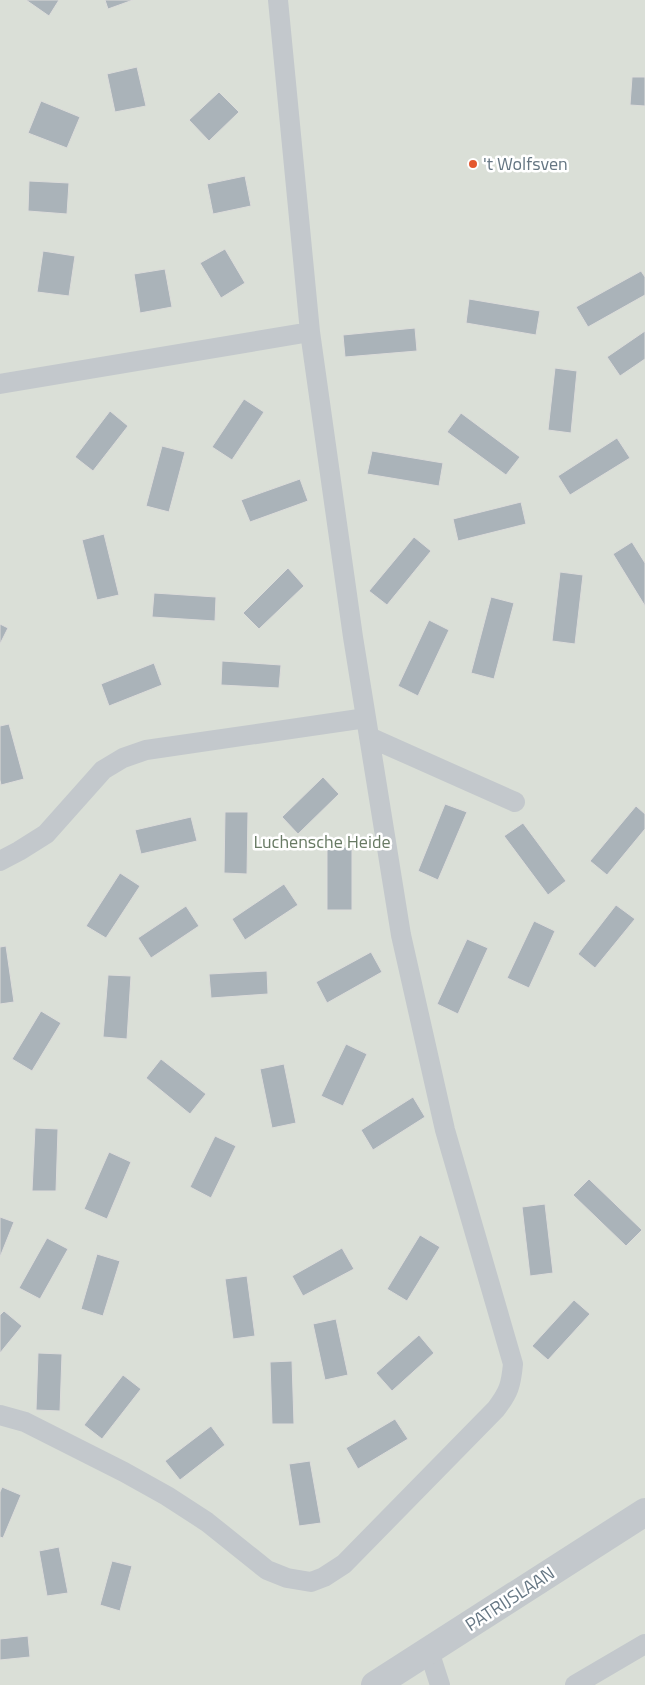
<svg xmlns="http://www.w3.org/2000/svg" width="645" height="1685" font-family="'Titillium Web',sans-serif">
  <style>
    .green { fill: #dadfd7 }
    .building { fill: #aab3b9; stroke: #dcdcda }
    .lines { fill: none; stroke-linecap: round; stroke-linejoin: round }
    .lane { stroke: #c3c8cc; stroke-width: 20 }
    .street { stroke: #c3c8cc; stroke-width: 28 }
    .poi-dot { fill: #e4572e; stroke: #fff; stroke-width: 2 }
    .labels { text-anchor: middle; stroke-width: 5; stroke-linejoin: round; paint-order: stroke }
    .poi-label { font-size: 18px; fill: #657683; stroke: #fff; text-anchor: start }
    .park-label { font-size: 18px; fill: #687a64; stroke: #fff }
    .street-label { font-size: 18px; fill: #657683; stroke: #fff }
  </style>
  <rect width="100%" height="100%" fill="#fafaf8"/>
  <path class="green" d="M 0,0 L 645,0 L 645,1685 L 0,1685 Z"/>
  <path class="building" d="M 26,0 L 59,0 L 49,16 Z
    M 105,0 L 133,0 L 108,9 Z
    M 137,67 L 146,106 L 115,112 L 107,74 Z
    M 632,77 L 645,77 L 645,106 L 630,105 Z
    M 219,92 L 239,112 L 209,141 L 189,120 Z
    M 41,101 L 80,117 L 67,148 L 28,133 Z
    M 245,176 L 251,206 L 213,214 L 207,184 Z
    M 29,181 L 69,183 L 67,214 L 28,211 Z
    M 225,249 L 245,283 L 221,298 L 200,263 Z
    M 43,251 L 75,256 L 69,296 L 37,292 Z
    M 165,269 L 172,307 L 140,313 L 134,274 Z
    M 641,271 L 645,277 L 645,295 L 588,327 L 576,307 Z
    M 469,299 L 540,311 L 536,335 L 466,323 Z
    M 415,328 L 417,351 L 345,357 L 343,335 Z
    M 645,331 L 645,359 L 620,376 L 607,357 Z
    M 555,368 L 577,371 L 571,433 L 548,430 Z
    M 244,399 L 264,412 L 232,460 L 212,447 Z
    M 110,411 L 128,426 L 93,471 L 75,457 Z
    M 461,413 L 520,457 L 506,475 L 447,432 Z
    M 617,438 L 630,458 L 570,495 L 558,476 Z
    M 162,446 L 185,452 L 169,512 L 146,506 Z
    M 372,451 L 443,463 L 439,486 L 367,474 Z
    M 300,479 L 308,501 L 250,522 L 241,500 Z
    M 521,502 L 526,524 L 458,541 L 453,519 Z
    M 104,534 L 119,595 L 97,600 L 82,540 Z
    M 414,537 L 431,551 L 387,605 L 369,591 Z
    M 632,542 L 645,563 L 645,606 L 613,554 Z
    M 288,568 L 304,586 L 259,629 L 243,613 Z
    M 560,572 L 583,575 L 575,644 L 552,641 Z
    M 154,593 L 216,597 L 215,621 L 152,617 Z
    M 491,597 L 514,603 L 494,679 L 471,673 Z
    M 429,620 L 449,630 L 418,696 L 398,686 Z
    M 0,624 L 8,628 L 0,644 Z
    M 222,661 L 281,665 L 279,688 L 221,685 Z
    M 154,663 L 162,685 L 109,706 L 101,684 Z
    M 9,724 L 24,779 L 1,785 L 0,780 L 0,726 Z
    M 323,777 L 339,794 L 298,834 L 282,817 Z
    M 445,804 L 467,812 L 438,880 L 418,871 Z
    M 636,806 L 645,814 L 645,829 L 607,875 L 590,861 Z
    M 225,812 L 248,812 L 247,874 L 224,873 Z
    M 191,817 L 197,841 L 141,854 L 135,830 Z
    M 523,823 L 566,881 L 548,895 L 504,836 Z
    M 327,847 L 352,847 L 352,910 L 327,910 Z
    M 120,873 L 140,886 L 106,938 L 86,926 Z
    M 284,884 L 298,905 L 245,940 L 232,919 Z
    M 616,905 L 635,919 L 595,968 L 578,954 Z
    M 186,906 L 199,926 L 151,958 L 138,938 Z
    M 534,921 L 555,931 L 529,988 L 507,978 Z
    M 467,939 L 488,948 L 458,1014 L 437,1004 Z
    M 6,946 L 14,1002 L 0,1004 L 0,947 Z
    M 371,952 L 382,972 L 327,1003 L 316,982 Z
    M 267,971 L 268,994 L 211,998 L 209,974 Z
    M 108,975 L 131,976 L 127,1039 L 103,1037 Z
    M 41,1011 L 61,1023 L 32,1071 L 12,1059 Z
    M 346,1044 L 367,1054 L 343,1106 L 321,1096 Z
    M 161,1059 L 206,1094 L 190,1114 L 146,1078 Z
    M 284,1064 L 296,1123 L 272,1128 L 260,1069 Z
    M 413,1097 L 425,1117 L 373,1150 L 361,1130 Z
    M 35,1128 L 58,1129 L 56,1191 L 32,1191 Z
    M 215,1136 L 236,1146 L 211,1198 L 190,1187 Z
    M 109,1152 L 131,1162 L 107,1219 L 84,1209 Z
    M 589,1179 L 642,1230 L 626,1246 L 573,1195 Z
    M 545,1204 L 553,1273 L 530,1276 L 522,1207 Z
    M 0,1217 L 14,1222 L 0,1257 Z
    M 420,1235 L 440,1247 L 407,1301 L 387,1289 Z
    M 47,1238 L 68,1249 L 40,1299 L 19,1288 Z
    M 342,1248 L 354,1269 L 303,1296 L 292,1276 Z
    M 97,1254 L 120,1261 L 103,1316 L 81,1309 Z
    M 247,1276 L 255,1336 L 233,1339 L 225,1279 Z
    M 574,1300 L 590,1314 L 548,1360 L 532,1346 Z
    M 4,1311 L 22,1326 L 0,1353 L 0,1315 Z
    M 336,1319 L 348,1375 L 325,1380 L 313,1324 Z
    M 419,1335 L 434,1353 L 392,1391 L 376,1373 Z
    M 38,1353 L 62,1354 L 60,1411 L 36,1410 Z
    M 292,1361 L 294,1424 L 272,1424 L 270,1362 Z
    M 123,1375 L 141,1389 L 102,1439 L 84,1425 Z
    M 395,1419 L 408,1439 L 358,1469 L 346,1448 Z
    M 211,1426 L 225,1445 L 180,1480 L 165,1461 Z
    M 310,1461 L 321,1523 L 299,1526 L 289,1464 Z
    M 2,1487 L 21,1495 L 3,1538 L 0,1537 L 0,1492 Z
    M 59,1547 L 68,1593 L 47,1596 L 39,1551 Z
    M 112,1561 L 132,1566 L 120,1611 L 100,1605 Z
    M 28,1636 L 30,1657 L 0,1660 L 0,1639 Z"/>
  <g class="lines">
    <path class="lane" d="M 0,384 L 310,332
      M 369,737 L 515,802
      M 0,861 L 19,851 L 46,834 L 103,770 L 123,758 L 146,750 L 366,718
      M 0,1415 L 25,1422 L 124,1472 L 167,1496 L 207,1522 L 267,1570 L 287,1578 L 311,1582 L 324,1577 L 344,1564 L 496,1409 C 509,1392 511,1385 513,1364 L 445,1130 L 401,935 L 353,637 L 310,332 L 278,0
      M 429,1651 L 440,1685
      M 575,1685 L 645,1644"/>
    <path class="street" d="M 375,1685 L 645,1512"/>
  </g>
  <circle class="poi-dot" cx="473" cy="164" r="5"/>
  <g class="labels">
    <g class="poi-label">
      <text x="483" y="170">'t Wolfsven</text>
    </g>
    <g class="park-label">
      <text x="322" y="848">Luchensche Heide</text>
    </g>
    <g class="street-label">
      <text transform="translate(510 1599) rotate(-33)" y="6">PATRIJSLAAN</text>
    </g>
  </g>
</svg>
